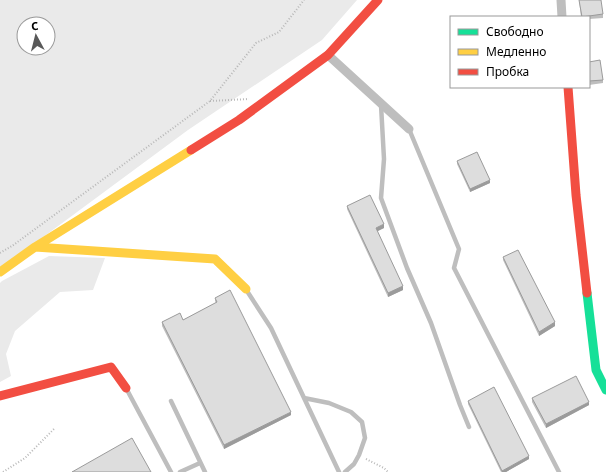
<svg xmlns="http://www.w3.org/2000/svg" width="606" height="472" font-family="'Noto Sans',sans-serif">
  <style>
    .green { fill: #eaeaea; fill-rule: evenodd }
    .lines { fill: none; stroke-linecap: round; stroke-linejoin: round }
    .path { stroke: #b8b8b8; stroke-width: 2; stroke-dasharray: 1 2; stroke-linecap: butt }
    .lane { stroke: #bebebe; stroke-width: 4.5 }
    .street { stroke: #bebebe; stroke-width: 9 }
    .fast { stroke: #16e098; stroke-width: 9 }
    .slow { stroke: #ffcf43; stroke-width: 9 }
    .jam { stroke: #f24e42; stroke-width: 9 }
    .wall { fill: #bebebe }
    .shaded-wall { fill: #9b9b9b }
    .building { fill: #ddd; stroke: #9b9b9b }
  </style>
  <rect width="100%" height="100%" fill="#fff"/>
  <path class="green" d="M 0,0 L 357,0 L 322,40 L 188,130 L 0,269 ZM 24,24 L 48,24 L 48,48 L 24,48 Z
    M 49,256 L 105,258 L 93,290 L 60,292 L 15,331 L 6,354 L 11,376 L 0,382 L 0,283 L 2,281 Z"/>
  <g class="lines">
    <path class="path" d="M 210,101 L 249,99
      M 0,253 L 12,246 L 210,101 L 256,43 L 279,32 L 304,0
      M 366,459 L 384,468 L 388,472
      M 3,472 L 25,458 L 54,429"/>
    <path class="lane" d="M 381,105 L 384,159 L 381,198 L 407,268 L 431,323 L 460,405 L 469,427
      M 409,129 L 459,249 L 454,268 L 559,472
      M 247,291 L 271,328 L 339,472
      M 126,388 L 171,472
      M 304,398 L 329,403 L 351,412 L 362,422 L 365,438 L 359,455 L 354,464 L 345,472
      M 171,401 L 205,472
      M 180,472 L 200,463"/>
    <path class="street" d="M 561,0 L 562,17
      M 328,55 L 409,129"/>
    <path class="fast" d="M 587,293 L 596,370 L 606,390"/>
    <path class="slow" d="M 35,247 L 215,259 L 246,289
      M 0,272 L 35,247 L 191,150"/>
    <path class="jam" d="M 568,87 L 576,195 L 587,293
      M 191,150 L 239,120 L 328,55 L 378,0
      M 0,396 L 111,367 L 126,388"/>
  </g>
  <path class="wall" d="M 579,0 L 603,14 L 603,18 L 589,19 L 589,17 L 581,17 Z
    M 589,62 L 603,80 L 603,83 L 589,85 Z
    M 457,161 L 490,183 L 470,192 L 457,164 Z
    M 347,206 L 384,228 L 377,231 L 403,290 L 388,297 L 347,209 Z
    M 503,257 L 555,326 L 539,336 L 503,260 Z
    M 215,298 L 291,415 L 224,449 L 162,326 L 162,322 L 183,320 L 216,303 L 215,301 Z
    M 532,398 L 589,405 L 546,428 L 532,402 Z
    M 468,401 L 529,459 L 506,472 L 501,472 L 468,404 Z"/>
  <path class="shaded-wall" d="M 490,180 L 490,183 L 470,192 L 470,189 Z
    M 384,224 L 384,228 L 376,232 L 376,228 Z
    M 403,286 L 403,290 L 388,297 L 388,293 Z
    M 555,322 L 555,326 L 539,336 L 539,332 Z
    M 589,402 L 589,405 L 546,428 L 546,424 Z
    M 291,412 L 291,415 L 224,449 L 224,445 Z
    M 529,456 L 529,459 L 506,472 L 502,472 L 502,471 Z"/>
  <path class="building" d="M 579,0 L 601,0 L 603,14 L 582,17 Z
    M 600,60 L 603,80 L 589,81 L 589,62 Z
    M 477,152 L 490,180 L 470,189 L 457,161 Z
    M 370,195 L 384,224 L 376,228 L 403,286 L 388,293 L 347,206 Z
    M 518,250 L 555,322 L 539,332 L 503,257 Z
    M 230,290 L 291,412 L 224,445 L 162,322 L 180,313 L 183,320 L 217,302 L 215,298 Z
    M 576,376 L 589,402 L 546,424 L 532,398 Z
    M 494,387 L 529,456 L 502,471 L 468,401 Z
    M 132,438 L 151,472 L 72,472 Z"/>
  <rect x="450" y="16" width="140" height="72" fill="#ffffff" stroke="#999999"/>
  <rect x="458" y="29" width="20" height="6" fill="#16e098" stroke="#999999"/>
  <text x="486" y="36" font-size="12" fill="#000000">Свободно</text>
  <rect x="458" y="49" width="20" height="6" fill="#ffcf43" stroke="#999999"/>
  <text x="486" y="56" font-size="12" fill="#000000">Медленно</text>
  <rect x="458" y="69" width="20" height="6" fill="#f24e42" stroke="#999999"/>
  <text x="486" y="76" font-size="12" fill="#000000">Пробка</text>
  <g transform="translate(36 36) rotate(353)"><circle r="19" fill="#ffffff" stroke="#999999"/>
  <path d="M0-3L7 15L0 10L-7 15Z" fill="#595959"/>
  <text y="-6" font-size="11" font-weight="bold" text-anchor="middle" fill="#000000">С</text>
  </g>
</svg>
